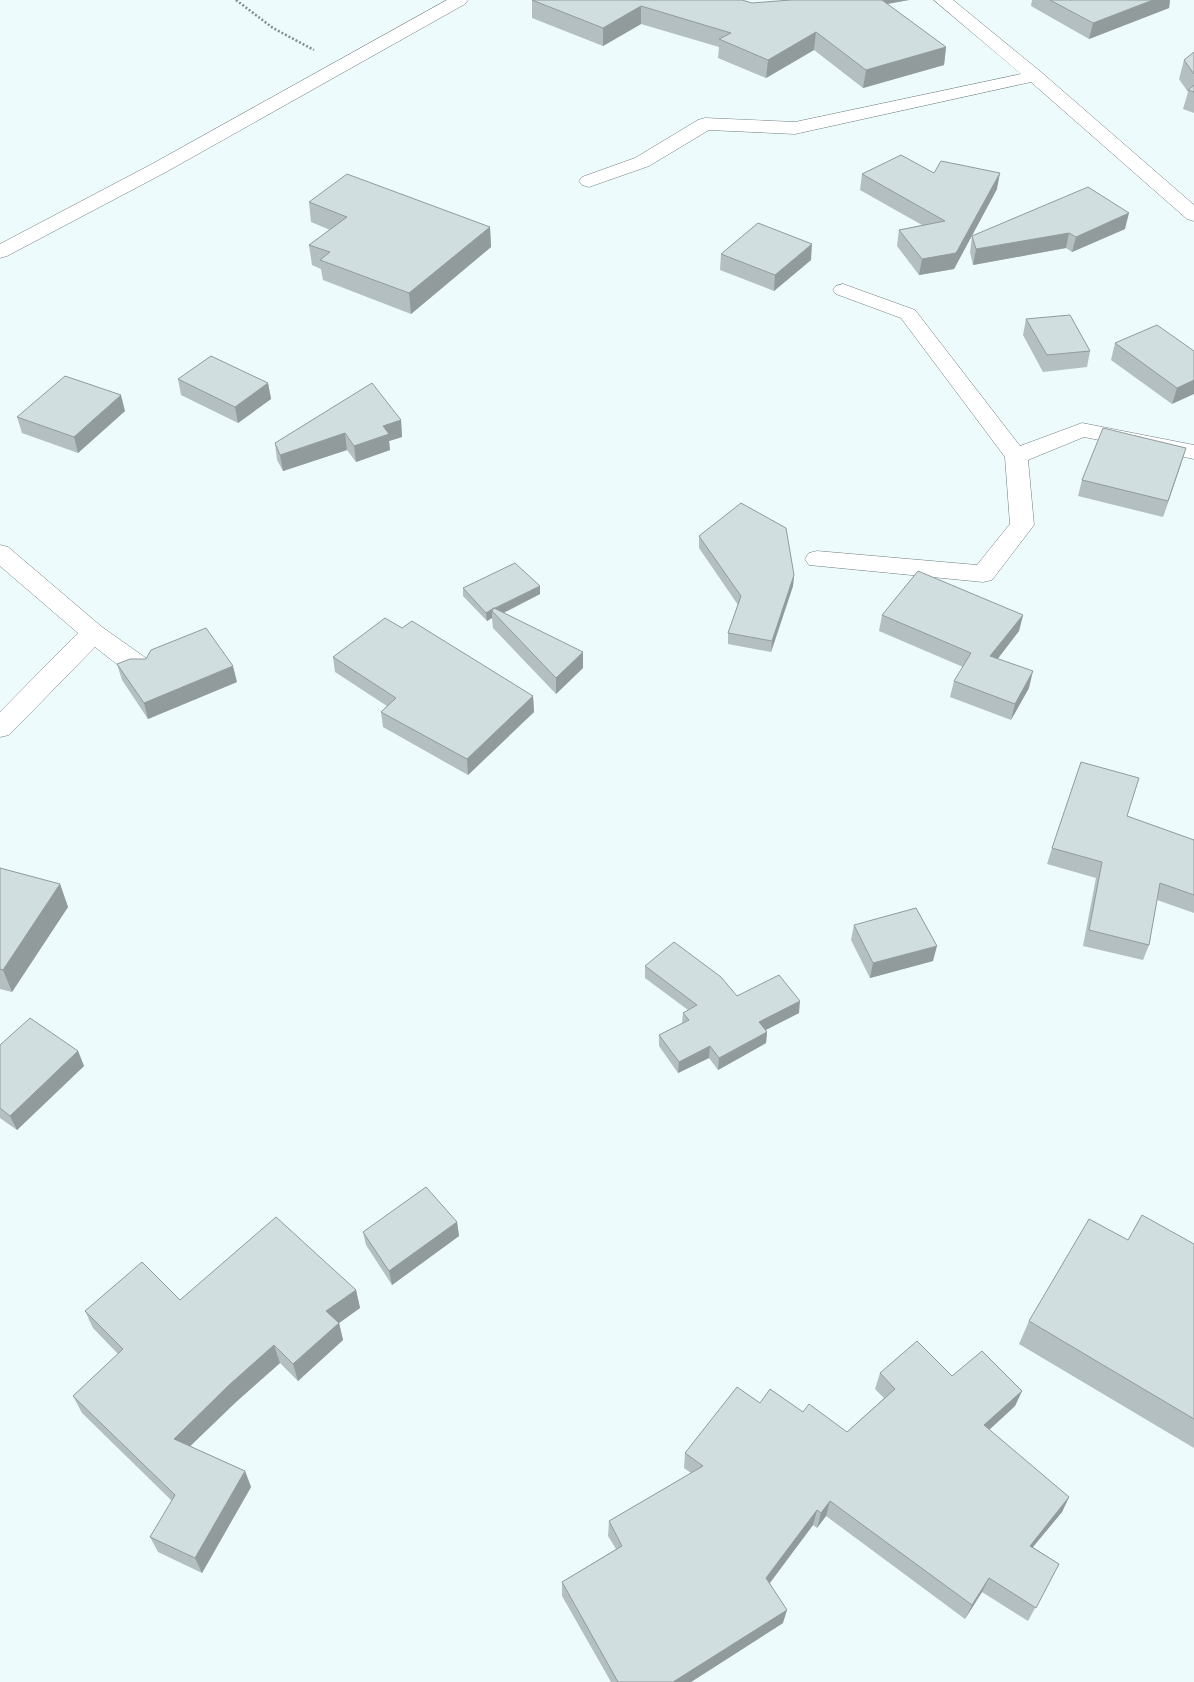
<svg xmlns="http://www.w3.org/2000/svg" width="1194" height="1682" font-family="Spectral,serif">
  <style>
    .lines { fill: none; stroke-linecap: round; stroke-linejoin: round }
    .street-casing { stroke: #707d7d; stroke-width: 1 }
    .path { stroke: #848d8e; stroke-width: 2.5; stroke-dasharray: 2 2; stroke-linecap: butt }
    .street { fill: #fff; fill-rule: evenodd }
    .wall { fill: #b3bfc0 }
    .shaded-wall { fill: #929b9c }
    .building { fill: #d0dedf; stroke: #929b9c }
  </style>
  <rect width="100%" height="100%" fill="#edfbfc"/>
  <g class="lines">
    <defs>
      <path id="street" d="M 447,0 L 468,0 L 465,4 L 166,172 L 7,256 L 0,258 L 0,244 L 152,164 Z
        M 934,0 L 953,0 L 1041,72 L 1194,205 L 1194,221 L 1187,219 L 1031,82 L 795,134 L 709,130 L 649,166 L 589,187 L 582,185 L 579,181 L 582,177 L 635,158 L 698,120 L 705,118 L 795,122 L 1021,74 Z
        M 843,284 L 915,310 L 1020,446 L 1082,423 L 1194,445 L 1194,459 L 1084,437 L 1028,460 L 1034,525 L 992,580 L 983,582 L 809,565 L 805,559 L 809,553 L 817,551 L 977,565 L 1010,524 L 1005,457 L 901,318 L 836,294 L 833,290 L 836,286 Z
        M 0,545 L 8,547 L 102,627 L 150,661 L 154,667 L 150,673 C 130,679 110,658 95,647 L 9,735 L 0,737 L 0,712 L 78,633 L 0,566 Z"/>
    </defs>
    <use href="#street" class="street-casing"/>
    <path class="path" d="M 236,0 L 273,28 L 314,50"/>
    <use href="#street" class="street"/>
  </g>
  <path class="wall" d="M 532,0 L 752,3 L 791,0 L 909,0 L 887,4 L 946,47 L 944,65 L 863,88 L 814,50 L 766,78 L 718,58 L 719,47 L 641,24 L 603,46 L 532,18 Z
    M 1032,0 L 1170,0 L 1169,8 L 1089,39 L 1031,6 Z
    M 1194,52 L 1194,113 L 1183,109 L 1188,92 L 1179,79 L 1184,60 Z
    M 934,173 L 997,189 L 954,269 L 919,275 L 897,246 L 899,230 L 922,225 L 860,190 L 862,174 Z
    M 309,202 L 490,227 L 491,247 L 411,314 L 323,280 L 321,269 L 312,265 L 309,245 L 330,230 L 311,222 Z
    M 1125,229 L 1072,252 L 1066,248 L 973,265 L 970,252 L 972,236 Z
    M 721,254 L 811,260 L 774,291 L 720,270 Z
    M 1026,319 L 1090,351 L 1087,367 L 1043,372 L 1023,335 Z
    M 1115,343 L 1194,351 L 1172,404 L 1111,360 Z
    M 178,379 L 268,383 L 271,399 L 238,423 L 181,395 Z
    M 125,411 L 78,453 L 22,433 L 17,417 Z
    M 401,420 L 402,437 L 389,441 L 390,450 L 356,462 L 347,450 L 283,471 L 277,460 L 275,443 Z
    M 1181,464 L 1163,517 L 1078,496 L 1082,480 Z
    M 699,536 L 794,575 L 793,586 L 771,652 L 728,644 L 728,633 L 738,605 L 699,548 Z
    M 540,586 L 540,594 L 504,613 L 583,668 L 556,694 L 493,628 L 492,618 L 487,621 L 463,596 L 463,588 Z
    M 882,615 L 1023,615 L 1019,631 L 997,659 L 1029,688 L 1011,720 L 950,697 L 954,681 L 963,667 L 879,631 Z
    M 402,628 L 533,696 L 534,712 L 468,775 L 383,727 L 381,712 L 387,706 L 335,672 L 333,657 Z
    M 117,664 L 237,682 L 148,719 L 122,680 Z
    M 1127,816 L 1194,840 L 1194,913 L 1157,900 L 1149,945 L 1143,960 L 1083,946 L 1096,878 L 1047,864 L 1052,848 Z
    M 0,868 L 60,884 L 68,907 L 12,992 L 0,989 Z
    M 854,925 L 933,961 L 870,978 L 851,940 Z
    M 645,966 L 737,996 L 799,1013 L 765,1030 L 767,1032 L 766,1043 L 718,1070 L 709,1058 L 678,1073 L 659,1046 L 659,1035 L 682,1023 L 683,1013 L 688,1010 L 645,978 Z
    M 0,1045 L 78,1051 L 84,1066 L 17,1130 L 0,1118 Z
    M 457,1222 L 459,1236 L 392,1285 L 366,1245 L 363,1232 Z
    M 1128,1240 L 1194,1244 L 1194,1461 L 1194,1448 L 1019,1344 L 1029,1321 Z
    M 356,1290 L 360,1308 L 339,1323 L 343,1340 L 298,1381 L 280,1363 L 236,1402 L 190,1446 L 245,1471 L 251,1487 L 202,1573 L 158,1552 L 150,1537 L 172,1501 L 82,1413 L 73,1396 L 118,1354 L 93,1328 L 85,1311 L 180,1300 Z
    M 880,1373 L 952,1376 L 1022,1391 L 1015,1406 L 989,1430 L 1069,1497 L 1062,1512 L 1033,1547 L 1059,1564 L 1028,1621 L 982,1592 L 965,1619 L 826,1516 L 817,1528 L 813,1525 L 770,1583 L 783,1623 L 691,1682 L 611,1682 L 562,1596 L 562,1582 L 616,1549 L 608,1536 L 609,1521 L 691,1473 L 684,1468 L 685,1453 L 760,1403 L 803,1412 L 847,1432 L 884,1398 L 875,1389 Z"/>
  <path class="shaded-wall" d="M 867,0 L 909,0 L 881,5 Z
    M 1153,0 L 1170,0 L 1169,8 L 1089,39 L 1093,23 Z
    M 641,6 L 641,24 L 603,46 L 603,28 Z
    M 816,32 L 814,50 L 766,78 L 768,60 Z
    M 946,47 L 944,65 L 863,88 L 866,70 Z
    M 1000,173 L 997,189 L 954,269 L 919,275 L 922,259 Z
    M 1129,213 L 1125,229 L 1072,252 L 1076,237 Z
    M 490,227 L 491,247 L 411,314 L 409,293 Z
    M 1069,233 L 1066,248 L 973,265 L 976,249 Z
    M 812,244 L 811,260 L 774,291 L 775,275 Z
    M 1194,380 L 1194,394 L 1172,404 L 1177,388 Z
    M 268,383 L 271,399 L 238,423 L 235,407 Z
    M 121,395 L 125,411 L 78,453 L 74,437 Z
    M 401,420 L 402,437 L 389,441 L 390,450 L 356,462 L 354,446 L 383,426 Z
    M 345,433 L 347,450 L 283,471 L 280,455 Z
    M 1186,448 L 1181,464 L 1163,517 L 1168,501 Z
    M 794,575 L 793,586 L 771,652 L 772,641 Z
    M 540,586 L 540,594 L 497,616 L 492,611 L 492,618 L 487,621 L 486,613 Z
    M 1023,615 L 1019,631 L 987,673 L 990,656 Z
    M 583,652 L 583,668 L 556,694 L 556,678 Z
    M 233,666 L 237,682 L 148,719 L 144,703 Z
    M 1033,671 L 1029,688 L 1011,720 L 1015,704 Z
    M 533,696 L 534,712 L 468,775 L 467,759 Z
    M 60,884 L 68,907 L 12,992 L 3,970 Z
    M 937,946 L 933,961 L 870,978 L 873,963 Z
    M 800,1001 L 799,1013 L 758,1034 L 759,1022 Z
    M 767,1032 L 766,1043 L 718,1070 L 719,1058 Z
    M 710,1046 L 709,1058 L 678,1073 L 679,1062 Z
    M 78,1051 L 84,1066 L 17,1130 L 10,1116 Z
    M 457,1222 L 459,1236 L 392,1285 L 389,1271 Z
    M 356,1290 L 360,1308 L 339,1323 L 343,1340 L 298,1381 L 293,1364 L 326,1311 Z
    M 274,1345 L 280,1363 L 236,1402 L 181,1455 L 174,1439 L 229,1385 Z
    M 1022,1391 L 1015,1406 L 977,1441 L 984,1425 Z
    M 245,1471 L 251,1487 L 202,1573 L 195,1558 Z
    M 1069,1497 L 1062,1512 L 1022,1560 L 1030,1546 Z
    M 830,1501 L 826,1516 L 817,1528 L 821,1513 Z
    M 817,1510 L 813,1525 L 763,1592 L 766,1578 Z
    M 989,1578 L 982,1592 L 965,1619 L 972,1605 Z
    M 787,1610 L 783,1623 L 691,1682 L 673,1682 Z"/>
  <path class="building" d="M 532,0 L 742,0 L 752,3 L 791,0 L 882,0 L 946,47 L 866,70 L 816,32 L 768,60 L 719,39 L 731,33 L 641,6 L 603,28 Z
    M 1050,0 L 1153,0 L 1093,23 Z
    M 1194,52 L 1194,74 L 1184,60 Z
    M 1194,85 L 1194,92 L 1188,90 Z
    M 901,155 L 934,173 L 941,161 L 1000,173 L 956,253 L 922,259 L 899,230 L 945,221 L 862,174 Z
    M 347,174 L 490,227 L 409,293 L 320,260 L 330,252 L 309,245 L 347,217 L 309,202 Z
    M 1088,187 L 1129,213 L 1076,237 L 1069,233 L 976,249 L 972,236 Z
    M 758,223 L 812,244 L 775,275 L 721,254 Z
    M 1070,315 L 1090,351 L 1047,355 L 1026,319 Z
    M 1157,325 L 1194,351 L 1194,380 L 1177,388 L 1115,343 Z
    M 211,356 L 268,383 L 235,407 L 178,379 Z
    M 65,376 L 121,395 L 74,437 L 17,417 Z
    M 372,383 L 401,420 L 383,426 L 389,434 L 354,446 L 345,433 L 280,455 L 275,443 Z
    M 1103,428 L 1186,448 L 1168,501 L 1082,480 Z
    M 741,503 L 786,528 L 794,575 L 772,641 L 728,633 L 741,596 L 699,536 Z
    M 515,563 L 540,586 L 495,608 L 494,608 L 486,613 L 463,588 Z
    M 918,571 L 1023,615 L 990,656 L 1033,671 L 1015,704 L 954,681 L 971,653 L 882,615 Z
    M 494,608 L 583,652 L 556,678 L 492,611 Z
    M 385,618 L 402,628 L 412,621 L 533,696 L 467,759 L 381,712 L 396,698 L 333,657 Z
    M 206,628 L 233,666 L 144,703 L 117,664 L 130,659 L 146,659 L 151,650 Z
    M 1081,762 L 1139,778 L 1127,816 L 1194,840 L 1194,895 L 1160,883 L 1149,945 L 1089,930 L 1102,862 L 1052,848 Z
    M 0,868 L 60,884 L 3,970 L 0,969 Z
    M 916,908 L 937,946 L 873,963 L 854,925 Z
    M 674,942 L 721,977 L 737,996 L 779,975 L 800,1001 L 759,1022 L 767,1032 L 719,1058 L 710,1046 L 679,1062 L 659,1035 L 689,1020 L 683,1013 L 697,1005 L 645,966 Z
    M 30,1018 L 78,1051 L 10,1116 L 0,1108 L 0,1045 Z
    M 426,1187 L 457,1222 L 389,1271 L 363,1232 Z
    M 1142,1215 L 1194,1244 L 1194,1419 L 1029,1321 L 1089,1219 L 1128,1240 Z
    M 276,1217 L 356,1290 L 326,1311 L 339,1323 L 293,1364 L 274,1345 L 229,1385 L 174,1439 L 245,1471 L 195,1558 L 150,1537 L 175,1495 L 73,1396 L 123,1349 L 85,1311 L 142,1262 L 180,1300 Z
    M 917,1341 L 952,1376 L 982,1351 L 1022,1391 L 984,1425 L 1069,1497 L 1030,1546 L 1059,1564 L 1036,1608 L 989,1578 L 972,1605 L 830,1501 L 821,1513 L 817,1510 L 766,1578 L 787,1610 L 673,1682 L 618,1682 L 562,1582 L 622,1546 L 609,1521 L 703,1466 L 685,1453 L 737,1387 L 760,1403 L 770,1389 L 803,1412 L 809,1404 L 847,1432 L 895,1389 L 880,1373 Z"/>
</svg>
